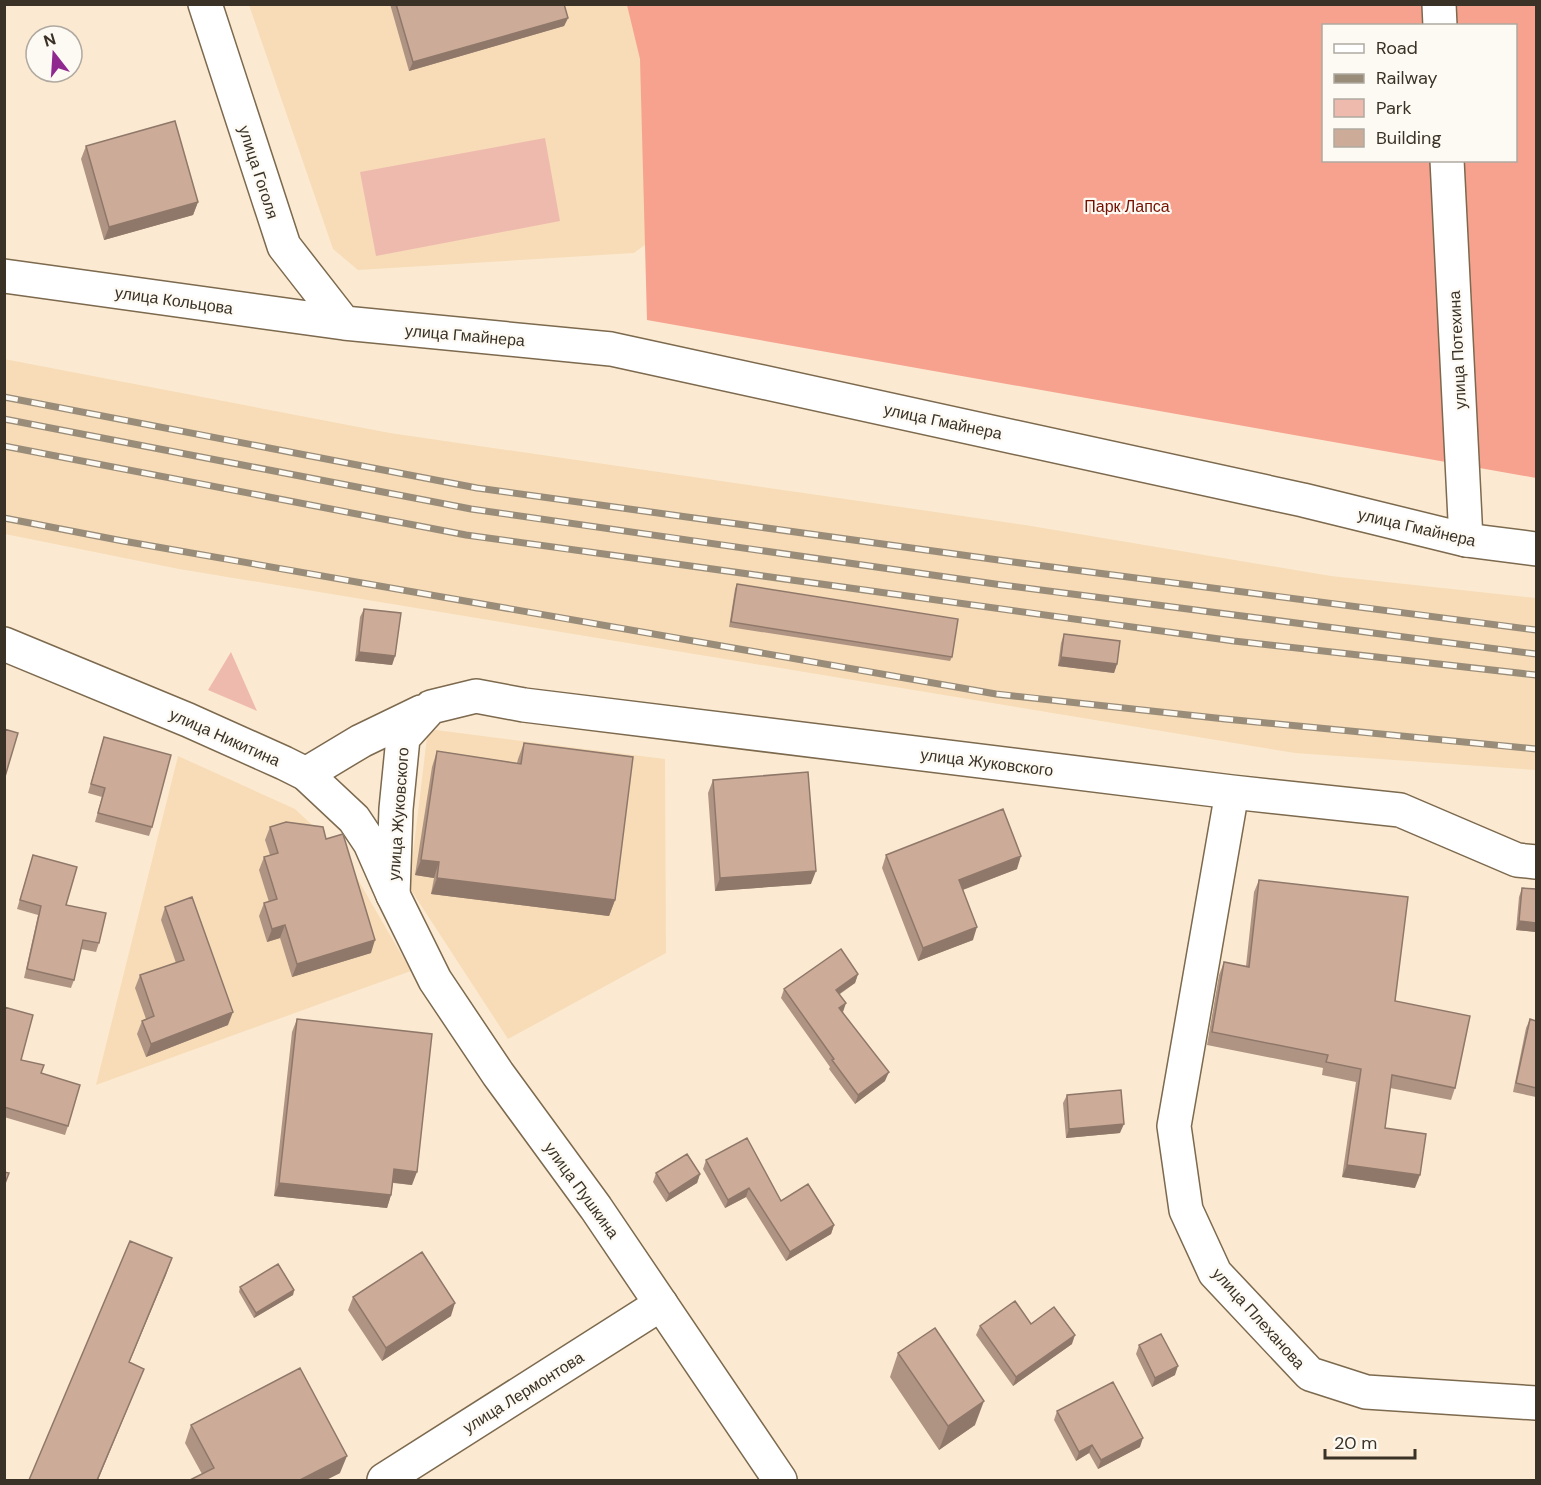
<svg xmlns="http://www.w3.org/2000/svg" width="1541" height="1485" font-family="'DM Sans',sans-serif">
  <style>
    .built { fill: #f7dcb7 }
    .green { fill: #efbaae }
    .forest { fill: #f6a28f; fill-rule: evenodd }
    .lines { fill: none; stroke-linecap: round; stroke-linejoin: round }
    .minor-casing { stroke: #7c694e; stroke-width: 36 }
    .tertiary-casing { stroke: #7c694e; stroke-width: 36 }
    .secondary-casing { stroke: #7c694e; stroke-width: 36 }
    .minor { stroke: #fff; stroke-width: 33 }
    .tertiary { stroke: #fff; stroke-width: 33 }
    .secondary { stroke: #fff; stroke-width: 33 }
    .rail-casing { stroke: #998d7a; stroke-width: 7 }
    .rail { stroke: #fdf9f3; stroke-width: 4.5; stroke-dasharray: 14; stroke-linecap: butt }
    .wall { fill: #af9483 }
    .shaded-wall { fill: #8f786a }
    .building { fill: #ccac98; stroke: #8f786a; stroke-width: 1.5 }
    .labels { text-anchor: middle; stroke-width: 4.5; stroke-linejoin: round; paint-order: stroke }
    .street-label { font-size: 16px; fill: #3a3226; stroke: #fdf9f3 }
    .park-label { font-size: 16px; fill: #741100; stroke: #fdf9f3 }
  </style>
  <rect width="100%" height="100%" fill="#fbead1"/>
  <path class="built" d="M 249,5 L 677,5 L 680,219 L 634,253 L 358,270 L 333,249 Z
    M 4,359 L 390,433 L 1025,525 L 1331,576 L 1536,598 L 1536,770 L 1295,753 L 179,569 L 5,534 Z
    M 428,729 L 665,759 L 666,953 L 508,1039 L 409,887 Z
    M 178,756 L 295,809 L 343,854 L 411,971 L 96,1085 Z"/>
  <path class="green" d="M 545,138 L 560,221 L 376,256 L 360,172 Z
    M 231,652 L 257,711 L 208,690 Z"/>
  <path class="forest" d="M 627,5 L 1536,5 L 1536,478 L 647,320 L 640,59 ZM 1324,26 L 1516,26 L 1516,160 L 1324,160 Z"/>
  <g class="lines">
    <defs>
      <path id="minor" d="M 1466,540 L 1536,549
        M 306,774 L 361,741 L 421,712
        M 1232,792 L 1174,1126 L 1186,1210 L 1215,1273 L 1310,1374 L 1366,1392 L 1536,1403
        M 393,895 L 396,809 L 403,738 L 431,707 L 476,696 L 524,705 L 1232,792 L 1400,810 L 1517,860 L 1536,862
        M 384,1480 L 661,1304"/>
      <path id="tertiary" d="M 205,4 L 284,246 L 344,323
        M 1439,4 L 1440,26
        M 4,276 L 344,323 L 611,349 L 1303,500 L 1466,540 L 1447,160"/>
      <path id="secondary" d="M 4,644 L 188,720 L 284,763 L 306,774 L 354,819 L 370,843 L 393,895 L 435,980 L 498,1074 L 596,1208 L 780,1480"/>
    </defs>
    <use href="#minor" class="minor-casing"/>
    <use href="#tertiary" class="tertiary-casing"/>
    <use href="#secondary" class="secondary-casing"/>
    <use href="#minor" class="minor"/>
    <use href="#tertiary" class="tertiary"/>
    <use href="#secondary" class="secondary"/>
    <defs>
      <path id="rail" d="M 4,397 L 477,488 L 1013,562 L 1536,630
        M 4,419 L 471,509 L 1002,585 L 1536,654
        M 4,446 L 466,535 L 1234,641 L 1536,675
        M 4,518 L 123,541 L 996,694 L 1225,719 L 1536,749"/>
    </defs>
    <use href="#rail" class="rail-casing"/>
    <use href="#rail" class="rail"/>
  </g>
  <path class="wall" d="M 390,4 L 564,4 L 568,18 L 564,26 L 409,71 Z
    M 86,146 L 198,202 L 193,215 L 104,240 L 81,159 Z
    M 737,584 L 952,657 L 950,661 L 729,627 L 735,589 Z
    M 364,609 L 395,656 L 392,665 L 355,661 L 360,617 Z
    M 1064,634 L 1117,664 L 1114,673 L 1058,666 L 1061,643 Z
    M 104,737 L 152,827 L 149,836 L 95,822 L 102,797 L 88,793 Z
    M 524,743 L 615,900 L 609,916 L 431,894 L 434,878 L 415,875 L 432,767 L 437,751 L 517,763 L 518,759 Z
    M 713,780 L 811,884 L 715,891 L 708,793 Z
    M 270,827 L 326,839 L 371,953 L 292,977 L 280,938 L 267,942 L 259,916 L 264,903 L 269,902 L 259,870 L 264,857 L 270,855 L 265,840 Z
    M 33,855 L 66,905 L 99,943 L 96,952 L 81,949 L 74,980 L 71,988 L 24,978 L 38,915 L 17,909 Z
    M 886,855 L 1017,869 L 963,890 L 973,940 L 918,961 L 882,868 Z
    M 1259,880 L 1395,1001 L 1455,1088 L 1451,1100 L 1390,1088 L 1385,1128 L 1415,1188 L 1342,1177 L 1356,1082 L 1322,1075 L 1323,1068 L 1207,1045 L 1219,975 L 1224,962 L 1246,966 L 1254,892 Z
    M 1522,888 L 1536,889 L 1536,932 L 1516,930 L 1519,897 Z
    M 165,907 L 228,1025 L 146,1057 L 137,1034 L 142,1021 L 146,1019 L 135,988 L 140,975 L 176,963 L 161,920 Z
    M 858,974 L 855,983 L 840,994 L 843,1012 L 885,1081 L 855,1104 L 829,1069 L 830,1067 L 781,998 L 784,989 Z
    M 4,1007 L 21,1060 L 41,1073 L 68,1126 L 65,1135 L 4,1117 Z
    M 297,1019 L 412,1185 L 393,1183 L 391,1195 L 387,1208 L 274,1196 L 292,1032 Z
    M 1530,1019 L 1536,1021 L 1536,1097 L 1513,1092 L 1526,1028 Z
    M 1067,1095 L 1120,1133 L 1066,1138 L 1063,1103 Z
    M 706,1160 L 781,1201 L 834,1225 L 831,1234 L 786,1261 L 746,1197 L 725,1208 L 703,1169 Z
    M 656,1173 L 700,1174 L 697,1183 L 666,1202 L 653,1182 Z
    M 240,1287 L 294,1290 L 293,1295 L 254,1318 L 239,1292 Z
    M 353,1297 L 451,1316 L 382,1361 L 348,1310 Z
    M 980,1326 L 1072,1344 L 1013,1386 L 976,1335 Z
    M 1139,1345 L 1175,1375 L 1152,1387 L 1136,1354 Z
    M 898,1353 L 975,1425 L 939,1450 L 890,1377 Z
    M 1057,1411 L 1140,1447 L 1098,1469 L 1089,1453 L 1076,1461 L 1054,1420 Z
    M 191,1425 L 340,1473 L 326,1480 L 190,1480 L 202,1474 L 185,1443 Z"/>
  <path class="shaded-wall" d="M 568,18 L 564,26 L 409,71 L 413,62 Z
    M 198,202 L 193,215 L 104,240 L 109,227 Z
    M 359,652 L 395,656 L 392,665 L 355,661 Z
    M 1061,657 L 1117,664 L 1114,673 L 1058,666 Z
    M 1021,856 L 1017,869 L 954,893 L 959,880 Z
    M 421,860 L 439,862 L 434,878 L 415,875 Z
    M 816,871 L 811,884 L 715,891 L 720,878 Z
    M 437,878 L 615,900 L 609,916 L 431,894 Z
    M 1519,921 L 1536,923 L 1536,932 L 1516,930 Z
    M 285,925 L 280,938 L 267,942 L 272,929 Z
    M 977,927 L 973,940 L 918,961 L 923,948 Z
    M 375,940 L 371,953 L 292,977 L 297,964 Z
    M 858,974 L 855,983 L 833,998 L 836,990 Z
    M 846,1003 L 843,1012 L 836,1017 L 839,1008 Z
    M 233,1012 L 228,1025 L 146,1057 L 151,1044 Z
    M 889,1072 L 885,1081 L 855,1104 L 858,1095 Z
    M 1124,1124 L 1120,1133 L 1066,1138 L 1069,1129 Z
    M 1347,1165 L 1420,1175 L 1415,1188 L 1342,1177 Z
    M 394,1169 L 417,1172 L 412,1185 L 389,1182 Z
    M 700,1174 L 697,1183 L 666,1202 L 669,1194 Z
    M 279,1183 L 391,1195 L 387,1208 L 274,1196 Z
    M 749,1188 L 746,1197 L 725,1208 L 728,1200 Z
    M 834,1225 L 831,1234 L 786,1261 L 790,1252 Z
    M 172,1258 L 166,1275 L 122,1380 L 129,1362 Z
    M 294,1290 L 293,1295 L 254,1318 L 256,1313 Z
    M 455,1303 L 451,1316 L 382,1361 L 386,1348 Z
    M 1075,1335 L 1072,1344 L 1013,1386 L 1016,1377 Z
    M 1178,1366 L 1175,1375 L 1152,1387 L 1155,1378 Z
    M 144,1369 L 98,1480 L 97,1480 Z
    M 984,1401 L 975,1425 L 939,1450 L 948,1426 Z
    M 1143,1438 L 1140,1447 L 1098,1469 L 1101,1460 Z
    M 1092,1445 L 1089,1453 L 1076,1461 L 1079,1452 Z
    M 347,1456 L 340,1473 L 326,1480 L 300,1480 Z"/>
  <path class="building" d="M 396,4 L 564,4 L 568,18 L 413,62 Z
    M 175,121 L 198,202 L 109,227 L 86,146 Z
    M 737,584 L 958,619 L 952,657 L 731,622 Z
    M 364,609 L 401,613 L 395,656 L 359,652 Z
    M 1064,634 L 1120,641 L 1117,664 L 1061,657 Z
    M 4,729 L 18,733 L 4,780 Z
    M 104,737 L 171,755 L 152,827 L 98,813 L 105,788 L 91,784 Z
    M 524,743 L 633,757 L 615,900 L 437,878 L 439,862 L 421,860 L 437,751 L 521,764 Z
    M 808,772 L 816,871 L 720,878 L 713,780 Z
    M 1003,809 L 1021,856 L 959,880 L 977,927 L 923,948 L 886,855 Z
    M 286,822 L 323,827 L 326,839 L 343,834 L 375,940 L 297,964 L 285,925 L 272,929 L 264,903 L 277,899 L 264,857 L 278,853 L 270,827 Z
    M 33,855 L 77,867 L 66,905 L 106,913 L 99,943 L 83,940 L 74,980 L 27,969 L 41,906 L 20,900 Z
    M 1259,880 L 1408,897 L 1395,1001 L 1470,1016 L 1455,1088 L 1392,1075 L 1385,1128 L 1426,1134 L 1420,1175 L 1347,1165 L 1361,1069 L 1326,1062 L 1328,1055 L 1212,1032 L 1224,962 L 1249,967 Z
    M 1522,888 L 1536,889 L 1536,923 L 1519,921 Z
    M 192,897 L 233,1012 L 151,1044 L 142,1021 L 154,1016 L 140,975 L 184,960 L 165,907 Z
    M 841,949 L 858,974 L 836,990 L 846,1003 L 839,1008 L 889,1072 L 858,1095 L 832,1060 L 834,1059 L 784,989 Z
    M 4,1007 L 33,1015 L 21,1060 L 44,1065 L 41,1073 L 80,1085 L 68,1126 L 4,1107 Z
    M 297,1019 L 432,1034 L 417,1172 L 394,1169 L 391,1195 L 279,1183 Z
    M 1530,1019 L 1536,1021 L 1536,1088 L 1516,1083 Z
    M 1121,1090 L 1124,1124 L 1069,1129 L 1067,1095 Z
    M 747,1138 L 781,1201 L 808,1184 L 834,1225 L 790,1252 L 749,1188 L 728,1200 L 706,1160 Z
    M 687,1154 L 700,1174 L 669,1194 L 656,1173 Z
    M 4,1172 L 9,1173 L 4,1186 Z
    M 130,1241 L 172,1258 L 129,1362 L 144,1369 L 97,1480 L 29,1480 Z
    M 422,1252 L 455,1303 L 386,1348 L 353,1297 Z
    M 278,1264 L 294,1290 L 256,1313 L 240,1287 Z
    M 1015,1301 L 1031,1324 L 1054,1307 L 1075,1335 L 1016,1377 L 980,1326 Z
    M 935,1328 L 984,1401 L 948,1426 L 898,1353 Z
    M 1161,1334 L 1178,1366 L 1155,1378 L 1139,1345 Z
    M 300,1368 L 347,1456 L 300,1480 L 190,1480 L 214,1468 L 191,1425 Z
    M 1113,1382 L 1143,1438 L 1101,1460 L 1092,1445 L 1079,1452 L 1057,1411 Z"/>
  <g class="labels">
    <g class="street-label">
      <text transform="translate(259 172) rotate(72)" y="6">улица Гоголя</text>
      <text transform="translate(174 300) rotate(8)" y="6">улица Кольцова</text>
      <text transform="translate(465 335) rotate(5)" y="6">улица Гмайнера</text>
      <text transform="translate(1457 350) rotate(-93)" y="6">улица Потехина</text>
      <text transform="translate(943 421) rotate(12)" y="6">улица Гмайнера</text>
      <text transform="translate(1417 527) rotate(13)" y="6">улица Гмайнера</text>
      <text transform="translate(225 737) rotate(24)" y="6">улица Никитина</text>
      <text transform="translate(987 762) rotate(7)" y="6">улица Жуковского</text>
      <text transform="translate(398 814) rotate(-86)" y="6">улица Жуковского</text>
      <text transform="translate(582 1190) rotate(54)" y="6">улица Пушкина</text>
      <text transform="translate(1259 1318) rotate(48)" y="6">улица Плеханова</text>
      <text transform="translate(523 1392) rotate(-32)" y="6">улица Лермонтова</text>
    </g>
    <g class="park-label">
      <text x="1127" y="212">Парк Лапса</text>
    </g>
  </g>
  <rect width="1541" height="1485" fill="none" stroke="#3a3226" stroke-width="12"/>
  <rect x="1322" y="24" width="195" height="138" fill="#fdf9f3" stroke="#afa9a1" stroke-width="1.5"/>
  <rect x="1334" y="44" width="30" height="9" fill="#ffffff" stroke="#afa9a1" stroke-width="1.5"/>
  <text x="1376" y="54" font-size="18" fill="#3a3226">Road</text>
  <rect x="1334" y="74" width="30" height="9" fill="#998d7a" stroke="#afa9a1" stroke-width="1.5"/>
  <text x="1376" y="84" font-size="18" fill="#3a3226">Railway</text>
  <rect x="1334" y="99" width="30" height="18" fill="#efbaae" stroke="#afa9a1" stroke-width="1.5"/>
  <text x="1376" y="114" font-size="18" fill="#3a3226">Park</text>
  <rect x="1334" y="129" width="30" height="18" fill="#ccac98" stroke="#afa9a1" stroke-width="1.5"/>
  <text x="1376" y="144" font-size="18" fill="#3a3226">Building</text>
  <g transform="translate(54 54) rotate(343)"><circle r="28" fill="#fdf9f3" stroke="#afa9a1" stroke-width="1.5"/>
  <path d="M0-4.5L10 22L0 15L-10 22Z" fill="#8f298f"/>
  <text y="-9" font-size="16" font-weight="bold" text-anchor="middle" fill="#3a3226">N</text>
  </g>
  <path d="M1325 1449v9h90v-9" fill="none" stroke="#3a3226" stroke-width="3"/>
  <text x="1334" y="1449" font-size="18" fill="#3a3226" stroke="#fdf9f3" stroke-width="4.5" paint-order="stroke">20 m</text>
</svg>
